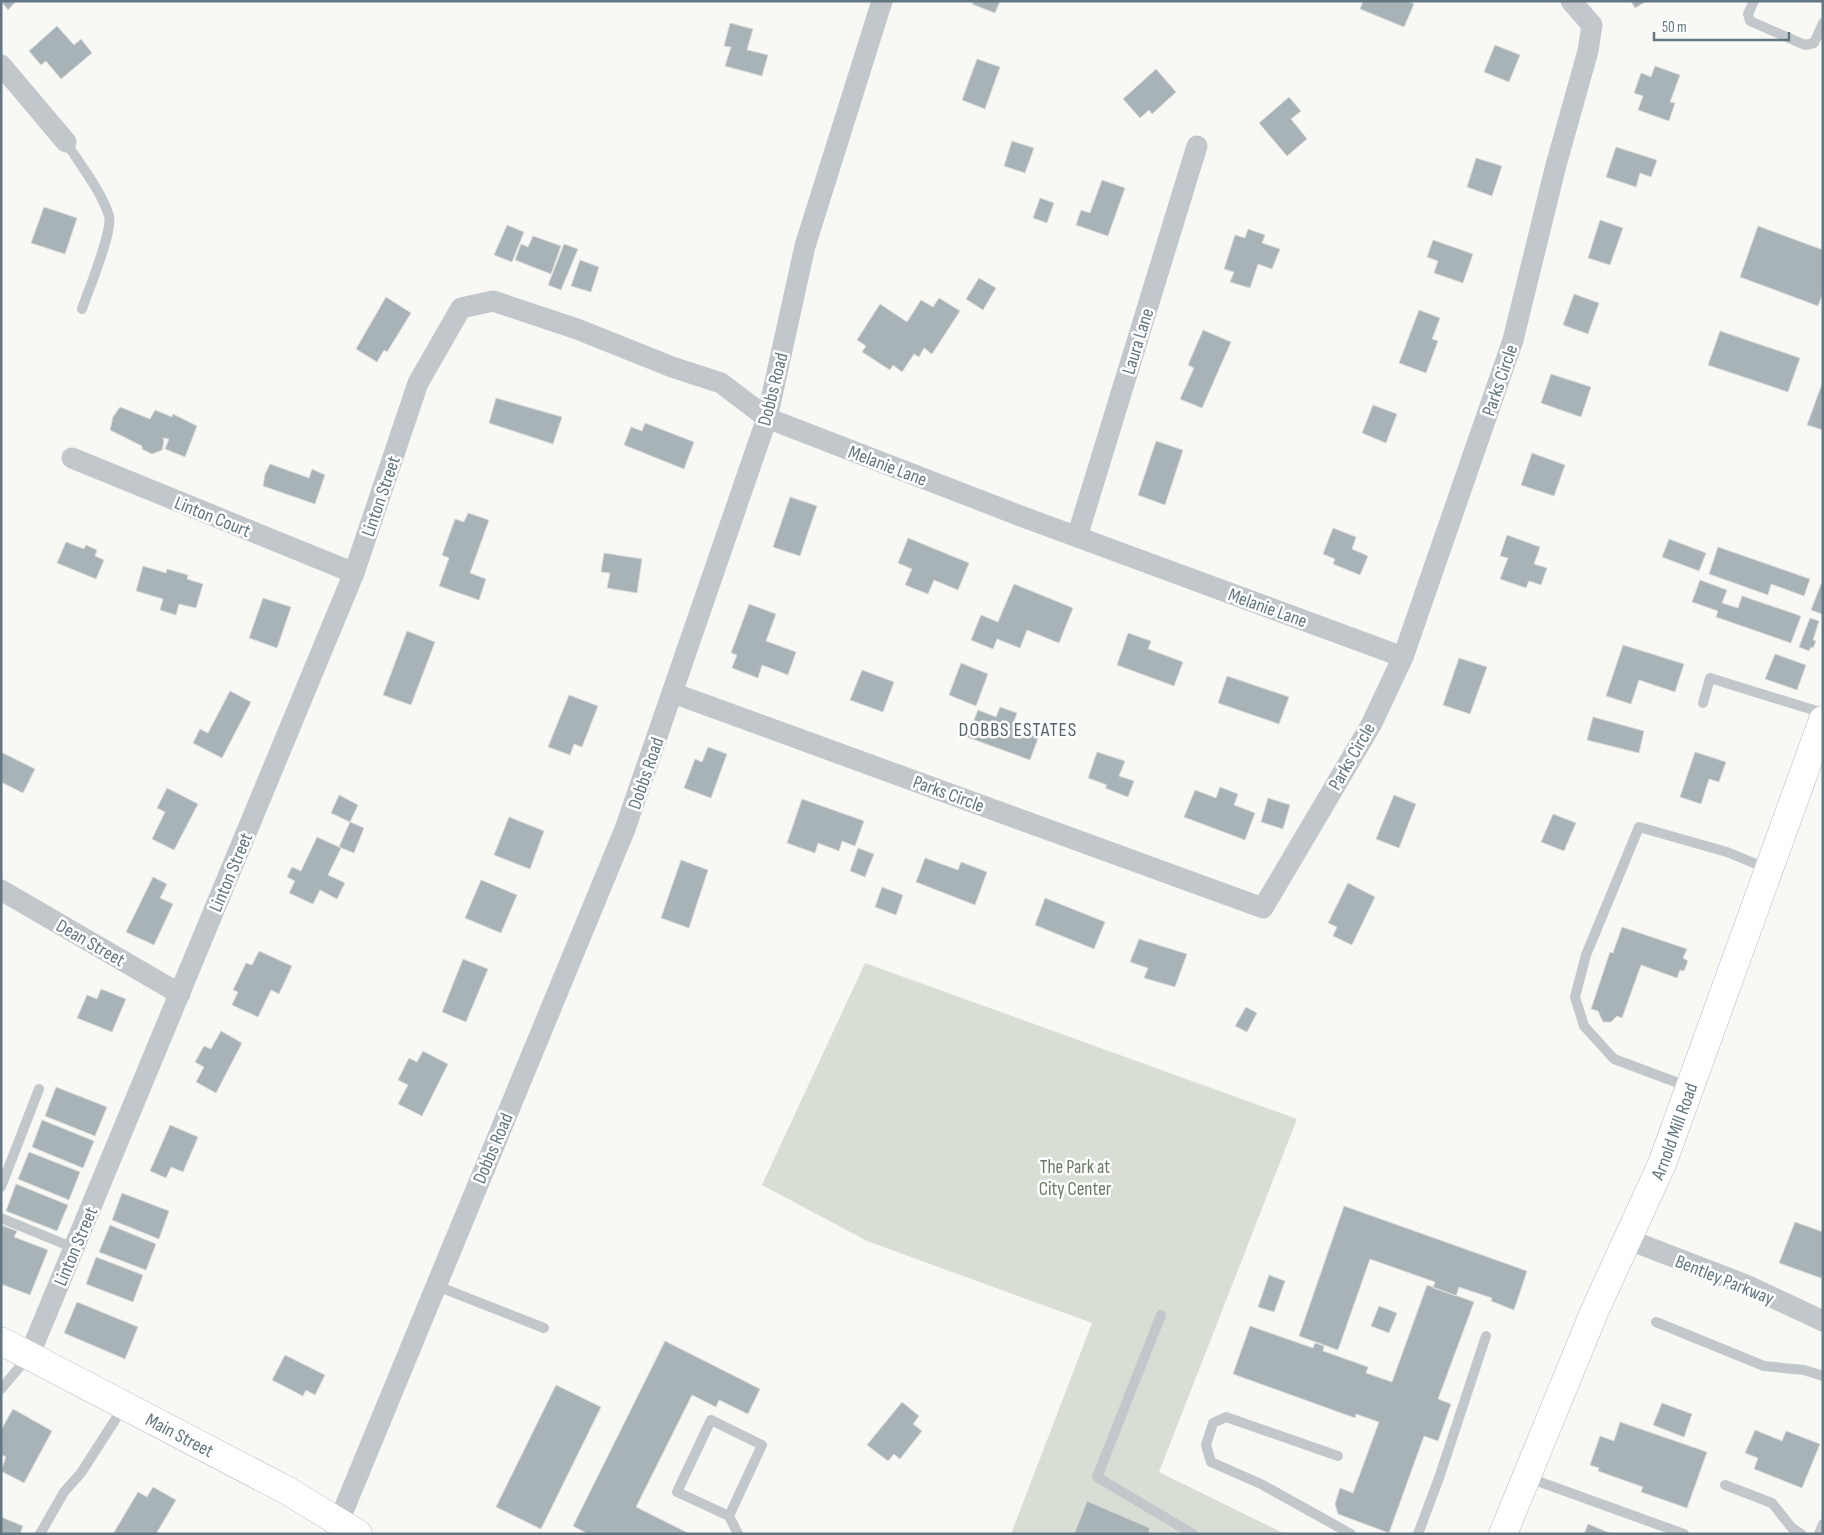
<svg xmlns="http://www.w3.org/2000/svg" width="1824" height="1535" font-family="'Sofia Sans Condensed',sans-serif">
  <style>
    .green { fill: #d9ded4 }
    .building { fill: #a8b3b8; stroke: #dadad8 }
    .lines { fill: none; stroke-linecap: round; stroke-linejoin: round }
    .secondary-casing { stroke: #b3bbbf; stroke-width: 29 }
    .service { stroke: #c1c7ca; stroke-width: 10 }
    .minor { stroke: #c1c7ca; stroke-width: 21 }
    .secondary { stroke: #fff; stroke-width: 28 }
    .labels { text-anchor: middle; stroke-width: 5; stroke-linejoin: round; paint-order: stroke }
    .street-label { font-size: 19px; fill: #627782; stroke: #fff }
    .park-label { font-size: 19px; fill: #687a61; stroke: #fff }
    .neighbourhood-label { font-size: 20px; letter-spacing: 1px; fill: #54646d; stroke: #fff }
  </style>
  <rect width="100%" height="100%" fill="#f8f8f5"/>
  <path class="green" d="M 865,963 L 1297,1119 L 1159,1472 L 1285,1534 L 1011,1534 L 1092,1323 L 867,1241 L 762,1185 Z"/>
  <path class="building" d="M 1,1 L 16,1 L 8,10 Z
    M 974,1 L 1000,1 L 995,13 L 972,4 Z
    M 1363,1 L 1408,1 L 1414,4 L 1404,27 L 1360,9 Z
    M 1631,1 L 1647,1 L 1635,8 Z
    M 730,23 L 753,29 L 747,50 L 768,55 L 762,76 L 725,66 L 731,47 L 724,46 Z
    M 57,26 L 74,45 L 81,39 L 92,53 L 61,79 L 46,61 L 41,65 L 29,51 Z
    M 1495,45 L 1520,55 L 1509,82 L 1484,72 Z
    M 977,59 L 1000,67 L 985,109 L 962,100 Z
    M 1655,66 L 1680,75 L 1670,102 L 1675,103 L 1669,121 L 1638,110 L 1643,96 L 1634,93 L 1641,73 L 1651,77 Z
    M 1156,69 L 1176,92 L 1152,114 L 1149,110 L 1140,118 L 1123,99 Z
    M 1289,97 L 1301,111 L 1291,119 L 1307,139 L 1287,156 L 1259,123 Z
    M 1012,141 L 1034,148 L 1025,173 L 1004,166 Z
    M 1616,147 L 1657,160 L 1651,177 L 1640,173 L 1636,187 L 1606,177 Z
    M 1476,158 L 1502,166 L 1492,196 L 1467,187 Z
    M 1102,180 L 1125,188 L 1108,236 L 1076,225 L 1081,210 L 1090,213 Z
    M 1040,198 L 1054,203 L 1047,223 L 1033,218 Z
    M 44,207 L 77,218 L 65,254 L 31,243 Z
    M 1600,220 L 1623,228 L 1610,265 L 1588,258 Z
    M 507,225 L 524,232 L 512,262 L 494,255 Z
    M 1758,226 L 1823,250 L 1823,293 L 1818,306 L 1740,277 Z
    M 1248,229 L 1265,235 L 1262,243 L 1280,249 L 1272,269 L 1258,264 L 1250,288 L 1230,282 L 1234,272 L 1224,269 L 1235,235 L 1245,238 Z
    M 533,236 L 561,246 L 551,274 L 515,260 L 521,244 L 528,247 Z
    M 1433,240 L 1473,254 L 1463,283 L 1434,273 L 1438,261 L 1427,257 Z
    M 564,244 L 578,249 L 561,290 L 548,285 Z
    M 580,260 L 599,267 L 591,292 L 571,286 Z
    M 979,278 L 996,288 L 983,310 L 966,299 Z
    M 1574,294 L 1599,303 L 1588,334 L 1563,325 Z
    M 386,297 L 411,313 L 387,352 L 384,350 L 377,362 L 356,349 Z
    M 939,298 L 960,311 L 932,354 L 924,348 L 919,357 L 914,354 L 902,372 L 893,365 L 890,370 L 862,352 L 866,346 L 857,340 L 880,304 L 907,322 L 921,300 L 933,307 Z
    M 1419,310 L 1440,318 L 1432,339 L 1438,341 L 1426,373 L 1399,363 Z
    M 1203,330 L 1231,342 L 1202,408 L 1180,399 L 1194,368 L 1188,365 Z
    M 1720,331 L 1800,358 L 1788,392 L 1708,365 Z
    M 1551,374 L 1591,387 L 1581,417 L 1541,403 Z
    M 1823,381 L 1823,430 L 1807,425 Z
    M 496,398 L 562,417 L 553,444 L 489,423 Z
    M 1373,405 L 1397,414 L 1386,443 L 1362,433 Z
    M 120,407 L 150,419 L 155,410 L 172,417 L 173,414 L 197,426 L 185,457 L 165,449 L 169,439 L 163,438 L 164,442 L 162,450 L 152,454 L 142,449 L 142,446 L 110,430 L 113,417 Z
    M 645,423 L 694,442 L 684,469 L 624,445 L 631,427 L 642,431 Z
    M 1156,441 L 1183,450 L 1165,505 L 1138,495 Z
    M 1532,453 L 1565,465 L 1554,496 L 1521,485 Z
    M 270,464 L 309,478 L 312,469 L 325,475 L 315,504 L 263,486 L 265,474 Z
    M 790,497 L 817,506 L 800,556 L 773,547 Z
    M 468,513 L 489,520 L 470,573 L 486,579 L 479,600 L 439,586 L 449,558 L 442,555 L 455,519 L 464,522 Z
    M 1333,528 L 1356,537 L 1352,549 L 1368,556 L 1360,575 L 1333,564 L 1335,559 L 1323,554 Z
    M 1507,535 L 1540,547 L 1534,564 L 1547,568 L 1541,585 L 1529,581 L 1526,588 L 1500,579 L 1508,558 L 1500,556 Z
    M 908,538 L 969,563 L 958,590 L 934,580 L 928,594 L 905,585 L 912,569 L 898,563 Z
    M 1669,539 L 1706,553 L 1699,571 L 1662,557 Z
    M 66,542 L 84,549 L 86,545 L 97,550 L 95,556 L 104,560 L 96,579 L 57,563 Z
    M 1718,547 L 1810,579 L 1804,596 L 1771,584 L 1768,595 L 1709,574 Z
    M 604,553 L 642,559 L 637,593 L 607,588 L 610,573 L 601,572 Z
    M 143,566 L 166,573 L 167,569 L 188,575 L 187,579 L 203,584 L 196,608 L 179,604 L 176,615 L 160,610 L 163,599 L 136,591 Z
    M 1700,580 L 1727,590 L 1722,603 L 1738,608 L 1742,596 L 1801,616 L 1791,643 L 1716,617 L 1718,611 L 1692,602 Z
    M 1014,584 L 1073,608 L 1059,643 L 1027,630 L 1020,648 L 997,639 L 993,649 L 971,640 L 981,615 L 998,622 Z
    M 1821,584 L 1823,585 L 1822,614 L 1811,610 Z
    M 263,598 L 291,607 L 277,648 L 249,638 Z
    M 749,604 L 776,614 L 766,641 L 796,652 L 788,675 L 762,665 L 758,678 L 732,668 L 737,655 L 731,653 Z
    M 1810,618 L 1819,621 L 1813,640 L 1816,641 L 1813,648 L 1811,647 L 1809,651 L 1799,647 Z
    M 407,631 L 435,642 L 411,705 L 383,695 Z
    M 1128,633 L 1151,641 L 1148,649 L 1183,662 L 1174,686 L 1117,665 Z
    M 1623,645 L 1684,664 L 1675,692 L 1639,680 L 1631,704 L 1606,696 Z
    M 1775,654 L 1806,665 L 1797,690 L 1765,679 Z
    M 1459,658 L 1487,667 L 1470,714 L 1443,705 Z
    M 961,663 L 988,674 L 976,706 L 949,695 Z
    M 862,670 L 894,682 L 883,712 L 850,700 Z
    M 1227,676 L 1289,697 L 1279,724 L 1218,703 Z
    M 230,691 L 251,702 L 222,758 L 193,743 L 200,729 L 208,733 Z
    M 569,695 L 598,706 L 582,747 L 574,744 L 570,755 L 548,747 Z
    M 1000,707 L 1017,713 L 1013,724 L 1040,733 L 1030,760 L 967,737 L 978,710 L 996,717 Z
    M 1593,717 L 1644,731 L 1639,753 L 1587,740 Z
    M 708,747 L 727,754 L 711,798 L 684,788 L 695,759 L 702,762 Z
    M 1,752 L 35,769 L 23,793 L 1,782 Z
    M 1097,752 L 1125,761 L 1119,776 L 1134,781 L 1128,797 L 1105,788 L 1107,785 L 1088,778 Z
    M 1695,752 L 1726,762 L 1719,782 L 1709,779 L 1701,804 L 1680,797 Z
    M 1220,787 L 1238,794 L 1234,805 L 1255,813 L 1245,840 L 1184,817 L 1195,790 L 1216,798 Z
    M 167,788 L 198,804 L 174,850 L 152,839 L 165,812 L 157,808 Z
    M 339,795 L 358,805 L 350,822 L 331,813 Z
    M 1394,795 L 1416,804 L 1399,848 L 1376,839 Z
    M 1268,798 L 1290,805 L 1283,829 L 1261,822 Z
    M 802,799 L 864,821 L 855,846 L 842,841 L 839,851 L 818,843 L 815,853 L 787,843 Z
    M 1553,814 L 1576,823 L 1564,851 L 1541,842 Z
    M 509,817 L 544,831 L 530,869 L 494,855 Z
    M 350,822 L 364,828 L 354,853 L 339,847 Z
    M 317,837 L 341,848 L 328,875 L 345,883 L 337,899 L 320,890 L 313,904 L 289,893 L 295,881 L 287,877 L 292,867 L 301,871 Z
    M 858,848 L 874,854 L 865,877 L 850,871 Z
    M 925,858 L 958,870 L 961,862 L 987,872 L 975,905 L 916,882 Z
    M 681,860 L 708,870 L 689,928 L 661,918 Z
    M 153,877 L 167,884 L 160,898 L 173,904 L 154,945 L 126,932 Z
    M 481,880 L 517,895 L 501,933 L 465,918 Z
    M 1348,883 L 1375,897 L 1352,945 L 1333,936 L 1337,927 L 1328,923 Z
    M 882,887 L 903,895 L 896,915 L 875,907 Z
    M 1045,898 L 1105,922 L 1094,949 L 1035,925 Z
    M 1622,927 L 1687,949 L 1683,958 L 1688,961 L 1684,971 L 1680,970 L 1677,978 L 1641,965 L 1622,1018 L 1617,1016 L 1611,1022 L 1603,1022 L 1598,1011 L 1591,1009 L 1610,952 L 1613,953 Z
    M 1139,939 L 1187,954 L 1175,987 L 1144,978 L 1148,968 L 1130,962 Z
    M 259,951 L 292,966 L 279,994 L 271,990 L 258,1017 L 232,1005 L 238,992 L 233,990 L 246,963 L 252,965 Z
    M 463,959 L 488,969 L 466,1022 L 442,1012 Z
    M 101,989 L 126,999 L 112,1032 L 77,1018 L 87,995 L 97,999 Z
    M 1246,1007 L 1257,1013 L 1247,1032 L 1235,1026 Z
    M 221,1031 L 242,1043 L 216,1093 L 196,1082 L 204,1067 L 195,1062 L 204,1046 L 211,1049 Z
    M 423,1051 L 448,1064 L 422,1116 L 398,1104 L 408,1085 L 398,1080 L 409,1058 L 417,1062 Z
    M 56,1087 L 107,1107 L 95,1136 L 45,1116 Z
    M 42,1120 L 94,1141 L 83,1168 L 32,1147 Z
    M 170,1125 L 198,1137 L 183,1172 L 171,1167 L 166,1178 L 150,1171 Z
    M 29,1152 L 80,1172 L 69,1200 L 18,1179 Z
    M 16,1184 L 68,1205 L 57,1231 L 6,1211 Z
    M 122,1193 L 169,1211 L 159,1239 L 112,1220 Z
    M 1344,1206 L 1527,1271 L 1514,1310 L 1491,1301 L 1492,1298 L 1459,1287 L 1456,1296 L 1433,1288 L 1435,1282 L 1370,1259 L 1338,1350 L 1299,1336 Z
    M 1795,1222 L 1823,1232 L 1823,1273 L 1821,1278 L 1779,1263 Z
    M 1,1225 L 17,1231 L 14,1237 L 48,1250 L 30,1295 L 1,1284 Z
    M 110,1225 L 156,1244 L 146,1270 L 99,1252 Z
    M 96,1257 L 143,1275 L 133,1302 L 86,1284 Z
    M 1269,1275 L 1285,1281 L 1274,1312 L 1258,1307 Z
    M 1427,1285 L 1474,1302 L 1438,1399 L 1451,1404 L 1438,1441 L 1424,1436 L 1389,1533 L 1338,1514 L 1335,1504 L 1340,1488 L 1353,1493 L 1379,1422 L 1356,1414 L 1355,1418 L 1233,1374 L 1250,1326 L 1313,1348 L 1315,1343 L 1324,1346 L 1323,1351 L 1368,1367 L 1366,1373 L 1392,1382 Z
    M 77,1302 L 138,1327 L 125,1359 L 64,1333 Z
    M 1379,1306 L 1397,1313 L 1389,1333 L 1371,1326 Z
    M 665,1341 L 760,1389 L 748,1414 L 719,1400 L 716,1407 L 692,1395 L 636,1507 L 690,1534 L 588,1534 L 573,1526 Z
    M 285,1355 L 325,1375 L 315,1395 L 306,1390 L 303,1396 L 272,1380 Z
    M 556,1385 L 601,1407 L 541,1529 L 496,1507 Z
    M 902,1402 L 919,1416 L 913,1424 L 922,1431 L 900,1459 L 894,1454 L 888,1461 L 867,1445 Z
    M 1662,1403 L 1692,1414 L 1684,1437 L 1653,1425 Z
    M 13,1409 L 52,1431 L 24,1483 L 1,1471 L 6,1457 L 1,1454 L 1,1430 Z
    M 1620,1422 L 1707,1452 L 1687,1508 L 1641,1492 L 1643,1487 L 1598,1471 L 1599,1468 L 1590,1465 L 1600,1436 L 1614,1441 Z
    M 1755,1430 L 1782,1441 L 1786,1431 L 1820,1444 L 1802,1488 L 1754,1469 L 1758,1458 L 1745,1453 Z
    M 153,1487 L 176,1500 L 156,1534 L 113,1534 L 138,1492 L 147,1497 Z
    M 1087,1501 L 1150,1528 L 1148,1534 L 1074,1534 Z
    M 1,1517 L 23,1526 L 20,1534 L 1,1534 Z
    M 1588,1524 L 1612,1534 L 1584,1534 Z"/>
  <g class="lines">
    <defs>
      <g id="secondary">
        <path id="s1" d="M 1,1341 L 288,1491 L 358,1534"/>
        <path id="s2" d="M 1503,1534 L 1595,1310 L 1662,1164 L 1823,720"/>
      </g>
    </defs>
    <use href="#secondary" class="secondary-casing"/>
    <path class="service" d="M 1754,1 L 1748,14 L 1750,21 L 1805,45 L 1814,43 L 1823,23
      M 66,142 C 80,165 101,190 109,216 C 113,232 88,291 82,309
      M 1703,703 L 1710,678 L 1823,713
      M 1689,1087 L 1614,1059 L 1584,1026 L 1575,997 L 1586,955 L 1639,827 L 1727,852 L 1768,869
      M 1,1187 L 39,1089
      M 1,1218 L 74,1248
      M 437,1286 L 544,1328
      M 1161,1315 L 1097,1477 L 1193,1534
      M 1656,1322 L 1764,1366 L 1804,1370 L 1823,1376
      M 1,1389 L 28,1357
      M 1338,1456 L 1226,1417 L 1213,1423 L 1206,1445 L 1211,1462 L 1261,1484 L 1351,1534
      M 1529,1478 L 1684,1534
      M 1725,1485 L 1772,1503 L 1792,1528 L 1801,1534
      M 729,1516 L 762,1445 L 711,1420 L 677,1492 L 729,1516 L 738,1534
      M 40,1534 L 64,1492 L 81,1473 L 124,1406
      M 1418,1534 L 1439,1478 L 1486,1336
      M 1819,1534 L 1823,1524"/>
    <path class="minor" d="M 1,65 L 66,142
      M 72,458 L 354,573
      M 1077,537 L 1197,146
      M 673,693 L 1263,908 L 1371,725 L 1403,657 L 1513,340 L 1556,165 L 1588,51 L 1592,25 L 1571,1
      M 1,890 L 180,994
      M 1627,1239 L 1746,1285 L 1823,1321
      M 29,1356 L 354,573 L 418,383 L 461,308 L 493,301 L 577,329 L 672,367 L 721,383 L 767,418 L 1026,518 L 1403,657
      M 339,1521 L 625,829 L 767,418 L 805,246 L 882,1"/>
    <use href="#secondary" class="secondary"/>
  </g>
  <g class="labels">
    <g class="street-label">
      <text transform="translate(1137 341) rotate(-73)" y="7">Laura Lane</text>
      <text transform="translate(1499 380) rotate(-71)" y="7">Parks Circle</text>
      <text transform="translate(772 389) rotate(-76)" y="7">Dobbs Road</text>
      <text transform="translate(888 465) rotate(21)" y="7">Melanie Lane</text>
      <text transform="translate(380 496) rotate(-71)" y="7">Linton Street</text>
      <text transform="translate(213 516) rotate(22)" y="7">Linton Court</text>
      <text transform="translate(1268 607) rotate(20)" y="7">Melanie Lane</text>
      <text transform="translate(1351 756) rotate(-60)" y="7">Parks Circle</text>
      <text transform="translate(645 773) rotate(-71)" y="7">Dobbs Road</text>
      <text transform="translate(949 793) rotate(20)" y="7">Parks Circle</text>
      <text transform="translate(230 872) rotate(-67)" y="7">Linton Street</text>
      <text transform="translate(91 942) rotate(30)" y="7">Dean Street</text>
      <text dy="7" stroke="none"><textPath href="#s2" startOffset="438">Arnold Mill Road</textPath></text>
      <text transform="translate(492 1148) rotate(-67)" y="7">Dobbs Road</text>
      <text transform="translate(75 1246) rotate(-67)" y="7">Linton Street</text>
      <text transform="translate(1725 1279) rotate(22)" y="7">Bentley Parkway</text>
      <text dy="7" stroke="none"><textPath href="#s1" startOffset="202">Main Street</textPath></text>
    </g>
    <g class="park-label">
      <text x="1075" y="1173">The Park at<tspan x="1075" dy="22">City Center</tspan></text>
    </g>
    <g class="neighbourhood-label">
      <text x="1018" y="736">DOBBS ESTATES</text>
    </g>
  </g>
  <rect width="1824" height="1535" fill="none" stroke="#627782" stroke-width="5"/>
  <path d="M1654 32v8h135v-8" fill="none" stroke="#627782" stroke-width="2.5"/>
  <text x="1662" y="32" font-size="15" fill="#627782" stroke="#ffffff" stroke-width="4" paint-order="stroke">50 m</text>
</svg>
